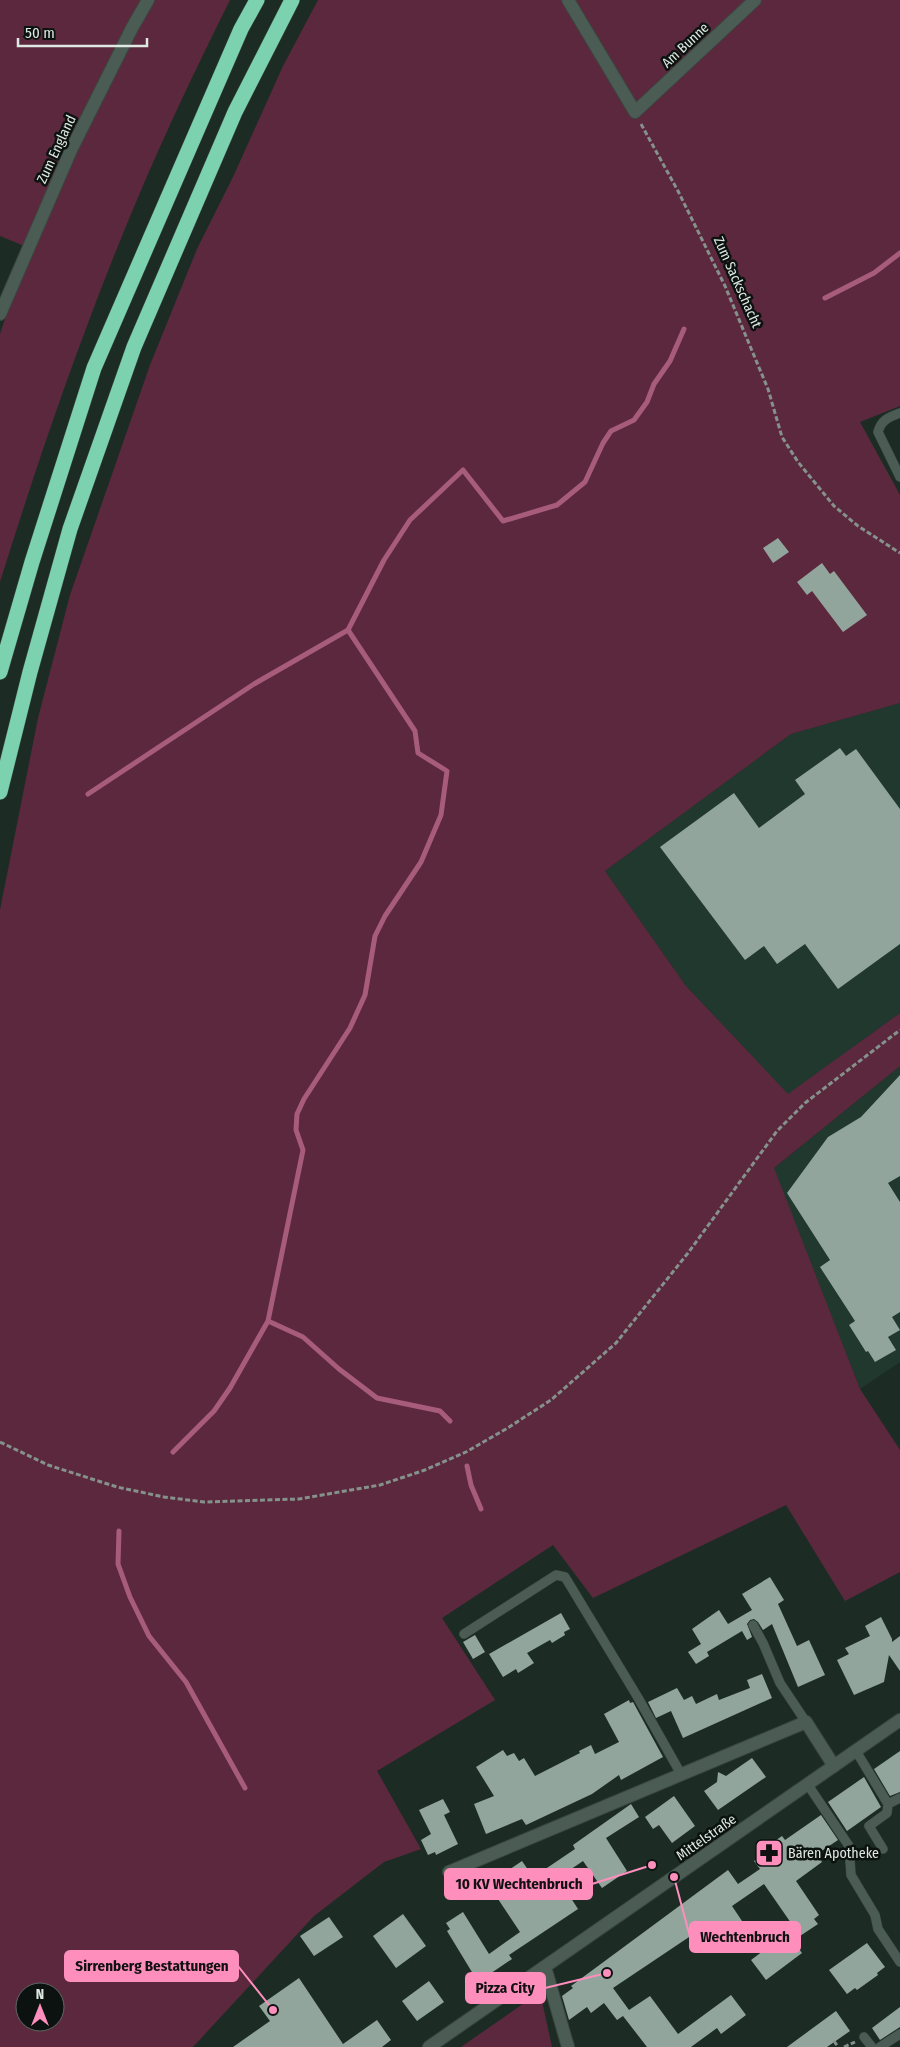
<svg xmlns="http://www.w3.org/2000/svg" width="900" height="2047" font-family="'Fira Sans Condensed',sans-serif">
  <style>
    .built { fill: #21382f }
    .green { fill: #5c283e; fill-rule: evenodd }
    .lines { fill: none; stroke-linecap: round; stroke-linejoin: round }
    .stream { stroke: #a75c7b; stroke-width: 5 }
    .building { fill: #92a59c }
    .lane-casing { stroke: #3a4741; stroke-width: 10 }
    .street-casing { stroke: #3a4741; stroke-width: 14 }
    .secondary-casing { stroke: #3a4741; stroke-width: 14 }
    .highway-casing { stroke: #3a4741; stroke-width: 16 }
    .path { stroke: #85928c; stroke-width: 3; stroke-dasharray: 5 2.5; stroke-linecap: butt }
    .lane { stroke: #4b5c54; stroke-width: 9 }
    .street { stroke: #4b5c54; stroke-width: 12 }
    .secondary { stroke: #4b5c54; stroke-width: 12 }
    .highway { stroke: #7cd2af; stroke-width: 15 }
    .labels { text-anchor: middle; stroke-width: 5; stroke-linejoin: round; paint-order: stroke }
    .street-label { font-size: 14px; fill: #dfe9e4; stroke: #0c120f }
    .poi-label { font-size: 14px; fill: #dfe9e4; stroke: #0c120f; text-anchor: start }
    .leader { fill: none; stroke: #fe8ebc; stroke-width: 2 }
    .callout-dot { fill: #fe8ebc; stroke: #0c120f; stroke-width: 2 }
    .callout { fill: #fe8ebc; stroke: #fe8ebc; stroke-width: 2 }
    .callout-label { font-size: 15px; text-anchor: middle; font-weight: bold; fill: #111 }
  </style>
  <rect width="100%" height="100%" fill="#1c2c25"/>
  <path class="built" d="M 900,703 L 900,1013 L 788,1095 L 686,986 L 605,871 L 791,734 Z
    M 900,1066 L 900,1362 L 860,1389 L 773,1169 Z"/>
  <path class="green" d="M 0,0 L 230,0 C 211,38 192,77 174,116 C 105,265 49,425 0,582 L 0,334 L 29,248 L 0,236 Z
    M 318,0 L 900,0 L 900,406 L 860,422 L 900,495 L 900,703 L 791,734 L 605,871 L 686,986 L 788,1094 L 900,1013 L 900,1066 L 774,1168 L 860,1389 L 900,1450 L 900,1572 L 845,1601 L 786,1505 L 593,1598 L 553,1545 L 442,1618 L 495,1700 L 377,1771 L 421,1849 L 384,1862 L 314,1916 L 193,2047 L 0,2047 L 0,910 L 38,718 L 70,595 L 150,365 L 197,249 L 233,177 L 283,66 ZM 25,1992 L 55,1992 L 55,2022 L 25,2022 Z
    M 540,1992 L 552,2047 L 461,2047 Z"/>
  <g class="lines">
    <path class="stream" d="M 825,298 L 874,273 L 900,253
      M 88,794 L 254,684 L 348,630
      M 268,1321 L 303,1337 L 339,1369 L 377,1398 L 440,1411 L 450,1421
      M 173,1452 L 214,1411 L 230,1388 L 268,1321 L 303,1150 L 296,1130 L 297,1114 L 304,1099 L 350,1028 L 365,995 L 375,936 L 385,916 L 421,862 L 441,815 L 447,771 L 418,753 L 415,731 L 348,630 L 384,560 L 410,520 L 463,470 L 503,521 L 557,505 L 585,482 L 603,443 L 611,431 L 634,420 L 647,402 L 654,384 L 670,361 L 684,329
      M 467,1466 L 471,1485 L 481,1509
      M 119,1531 L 118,1564 L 130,1597 L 149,1636 L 186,1682 L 245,1788"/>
  </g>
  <path class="building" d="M 778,538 L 789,552 L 773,563 L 763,548 Z
    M 822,563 L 830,574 L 834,571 L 867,615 L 843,632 L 812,591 L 807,595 L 797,582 Z
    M 840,748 L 846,756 L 856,749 L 900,809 L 900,944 L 838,989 L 805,944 L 777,964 L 764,946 L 745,960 L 660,847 L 734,793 L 759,828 L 805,794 L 795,780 Z
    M 900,1075 L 900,1176 L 888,1183 L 900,1202 L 900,1312 L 892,1317 L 900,1330 L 888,1337 L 896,1350 L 875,1362 L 868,1351 L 866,1352 L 849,1325 L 855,1321 L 820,1267 L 830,1260 L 787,1193 L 828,1137 L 861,1117 Z
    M 770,1577 L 784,1600 L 778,1604 L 797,1646 L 809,1640 L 825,1675 L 798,1687 L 772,1624 L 763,1630 L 758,1622 L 754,1619 L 750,1620 L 747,1624 L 752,1637 L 747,1640 L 742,1631 L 707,1652 L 709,1656 L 696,1664 L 688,1652 L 701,1644 L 692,1629 L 719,1610 L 728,1624 L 752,1610 L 742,1594 Z
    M 561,1613 L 570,1629 L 564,1632 L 565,1635 L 552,1643 L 550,1640 L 527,1653 L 534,1663 L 518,1673 L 516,1669 L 503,1677 L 489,1654 Z
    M 881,1617 L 892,1639 L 892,1642 L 900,1636 L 900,1671 L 889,1655 L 884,1682 L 854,1695 L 837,1660 L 849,1654 L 845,1648 L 870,1636 L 865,1626 Z
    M 475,1635 L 485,1652 L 473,1659 L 463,1642 Z
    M 762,1674 L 772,1698 L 683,1738 L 671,1711 L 656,1718 L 648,1702 L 677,1688 L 684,1700 L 692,1696 L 696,1704 L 717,1694 L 719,1700 L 750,1688 L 747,1680 Z
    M 629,1700 L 630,1703 L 633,1702 L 663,1757 L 621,1780 L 619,1775 L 592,1794 L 526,1825 L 522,1819 L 486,1834 L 474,1804 L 494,1796 L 476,1767 L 503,1750 L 507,1756 L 514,1753 L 519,1761 L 524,1758 L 535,1776 L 580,1753 L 579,1751 L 591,1745 L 595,1754 L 619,1742 L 604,1714 Z
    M 900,1751 L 900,1792 L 890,1796 L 874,1769 Z
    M 752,1758 L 766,1777 L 718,1810 L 704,1791 L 717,1782 L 718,1772 L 726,1776 Z
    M 864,1777 L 881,1807 L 847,1831 L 828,1802 Z
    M 674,1796 L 695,1826 L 672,1843 L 659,1825 L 653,1829 L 645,1817 Z
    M 443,1799 L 450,1812 L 444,1815 L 458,1844 L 436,1855 L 435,1852 L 428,1855 L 421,1840 L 431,1834 L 419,1810 Z
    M 631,1804 L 639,1817 L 606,1838 L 627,1871 L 602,1888 L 583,1861 L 558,1878 L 578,1909 L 509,1955 L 512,1959 L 478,1982 L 447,1931 L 450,1929 L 446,1923 L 463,1912 L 489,1954 L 520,1932 L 488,1884 L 522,1861 L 533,1877 L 538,1874 L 575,1849 L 573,1845 Z
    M 821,1815 L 838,1840 L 817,1854 L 822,1862 L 796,1881 L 819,1915 L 814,1919 L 818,1924 L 800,1936 L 764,1884 L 732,1906 L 744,1924 L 726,1936 L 722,1930 L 714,1936 L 707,1925 L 613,1988 L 629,2010 L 650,1996 L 678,2034 L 731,1995 L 746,2015 L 721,2034 L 717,2028 L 691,2047 L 647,2047 L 623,2016 L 617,2020 L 604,2003 L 591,2013 L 587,2007 L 569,2020 L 562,1996 L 573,1988 L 571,1986 L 728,1870 L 738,1884 L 760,1869 L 754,1861 L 772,1848 L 769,1845 L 782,1836 L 785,1840 Z
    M 403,1914 L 426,1946 L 396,1968 L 373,1936 Z
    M 329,1917 L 343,1937 L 314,1956 L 300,1936 Z
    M 787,1933 L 802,1953 L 766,1980 L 751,1960 Z
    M 867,1943 L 885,1967 L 877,1973 L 878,1975 L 857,1990 L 855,1988 L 847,1994 L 829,1970 Z
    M 299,1978 L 343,2044 L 377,2020 L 391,2040 L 382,2047 L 233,2047 L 270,2021 L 259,2006 Z
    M 429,1981 L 444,2002 L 417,2021 L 402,2001 Z
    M 900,2007 L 900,2027 L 880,2040 L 872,2028 Z
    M 836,2011 L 850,2031 L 827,2047 L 787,2047 Z"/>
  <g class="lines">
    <defs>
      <path id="lane" d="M 900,413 C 889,417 881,420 878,432 L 900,477
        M 753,1625 L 763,1643 L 780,1683 L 806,1722
        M 464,1634 L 556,1575 L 565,1577 L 637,1696 L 681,1774
        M 856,1751 L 888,1804 L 887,1813 L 869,1826 L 883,1849
        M 808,1785 L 849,1846 L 851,1875 L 875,1915 L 878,1929 L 900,1962
        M 888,1804 L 900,1798
        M 864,2037 L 872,2047
        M 880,2047 L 900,2034"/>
      <path id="street" d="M 568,0 L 635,112 L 755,0
        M 0,314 L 71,150 L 132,28 L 148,0
        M 449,1872 L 806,1722 L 834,1766
        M 545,1967 L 568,2047"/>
      <path id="secondary" d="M 429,2047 L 900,1720"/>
      <path id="highway" d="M 0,672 L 32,562 L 94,368 L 241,29 L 257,0
        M 0,792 L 30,672 L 70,529 L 134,347 L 235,112 L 292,0"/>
    </defs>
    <use href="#lane" class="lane-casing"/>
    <use href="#street" class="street-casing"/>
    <use href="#secondary" class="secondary-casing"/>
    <use href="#highway" class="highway-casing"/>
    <path class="path" d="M 641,124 L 678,191 L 725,286 L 768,389 L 782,437 L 798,462 L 834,506 L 858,526 L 900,553
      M 0,1442 L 48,1465 L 117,1487 L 164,1497 L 204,1502 L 299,1499 L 380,1485 L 425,1470 L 466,1452 L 506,1429 L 551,1400 L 616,1343 L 688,1253 L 777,1131 L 805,1103 L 900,1030
      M 834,2041 L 838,2047
      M 844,2047 L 855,2042"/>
    <use href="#lane" class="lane"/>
    <use href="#street" class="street"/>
    <use href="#secondary" class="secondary"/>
    <use href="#highway" class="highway"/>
  </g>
  <defs>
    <symbol id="pharmacy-square" viewBox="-11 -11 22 22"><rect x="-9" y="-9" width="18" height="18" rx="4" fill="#fe8ebc" stroke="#0c120f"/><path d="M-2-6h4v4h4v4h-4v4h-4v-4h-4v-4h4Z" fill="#111"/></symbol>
  </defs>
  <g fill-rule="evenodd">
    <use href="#pharmacy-square" x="753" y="1837" width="32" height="32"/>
  </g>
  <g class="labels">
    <g class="street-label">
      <text transform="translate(685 45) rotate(-43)" y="5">Am Bunne</text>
      <text transform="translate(56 149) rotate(-65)" y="5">Zum England</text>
      <text transform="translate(738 282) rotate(66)" y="5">Zum Sackschacht</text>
      <text transform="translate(706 1837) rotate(-35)" y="5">Mittelstraße</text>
    </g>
    <g class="poi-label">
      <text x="788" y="1858">Bären Apotheke</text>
    </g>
  </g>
  <path class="leader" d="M652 1865L592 1884M674 1877L690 1937M273 2010L238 1966M607 1973L545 1988"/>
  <g class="callout-dot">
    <circle cx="652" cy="1865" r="5"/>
    <circle cx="674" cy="1877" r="5"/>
    <circle cx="273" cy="2010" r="5"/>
    <circle cx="607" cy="1973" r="5"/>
  </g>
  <g class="callout">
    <rect x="445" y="1869" width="147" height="30" rx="5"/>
    <rect x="690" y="1922" width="110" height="30" rx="5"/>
    <rect x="65" y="1951" width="173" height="30" rx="5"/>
    <rect x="466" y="1973" width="79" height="30" rx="5"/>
  </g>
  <g class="callout-label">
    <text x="519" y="1889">10 KV Wechtenbruch</text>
    <text x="745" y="1942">Wechtenbruch</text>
    <text x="152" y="1971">Sirrenberg Bestattungen</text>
    <text x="505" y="1993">Pizza City</text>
  </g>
  <g transform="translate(40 2007)"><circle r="24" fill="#0c120f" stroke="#606864"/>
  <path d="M0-4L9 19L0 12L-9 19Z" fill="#fe8ebc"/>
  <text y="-8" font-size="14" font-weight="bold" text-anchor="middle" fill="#dfe9e4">N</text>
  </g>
  <path d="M18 38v8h129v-8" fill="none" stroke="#dfe9e4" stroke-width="2.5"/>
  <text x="25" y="38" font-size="15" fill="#dfe9e4" stroke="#0c120f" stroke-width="4" paint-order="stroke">50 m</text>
</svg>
